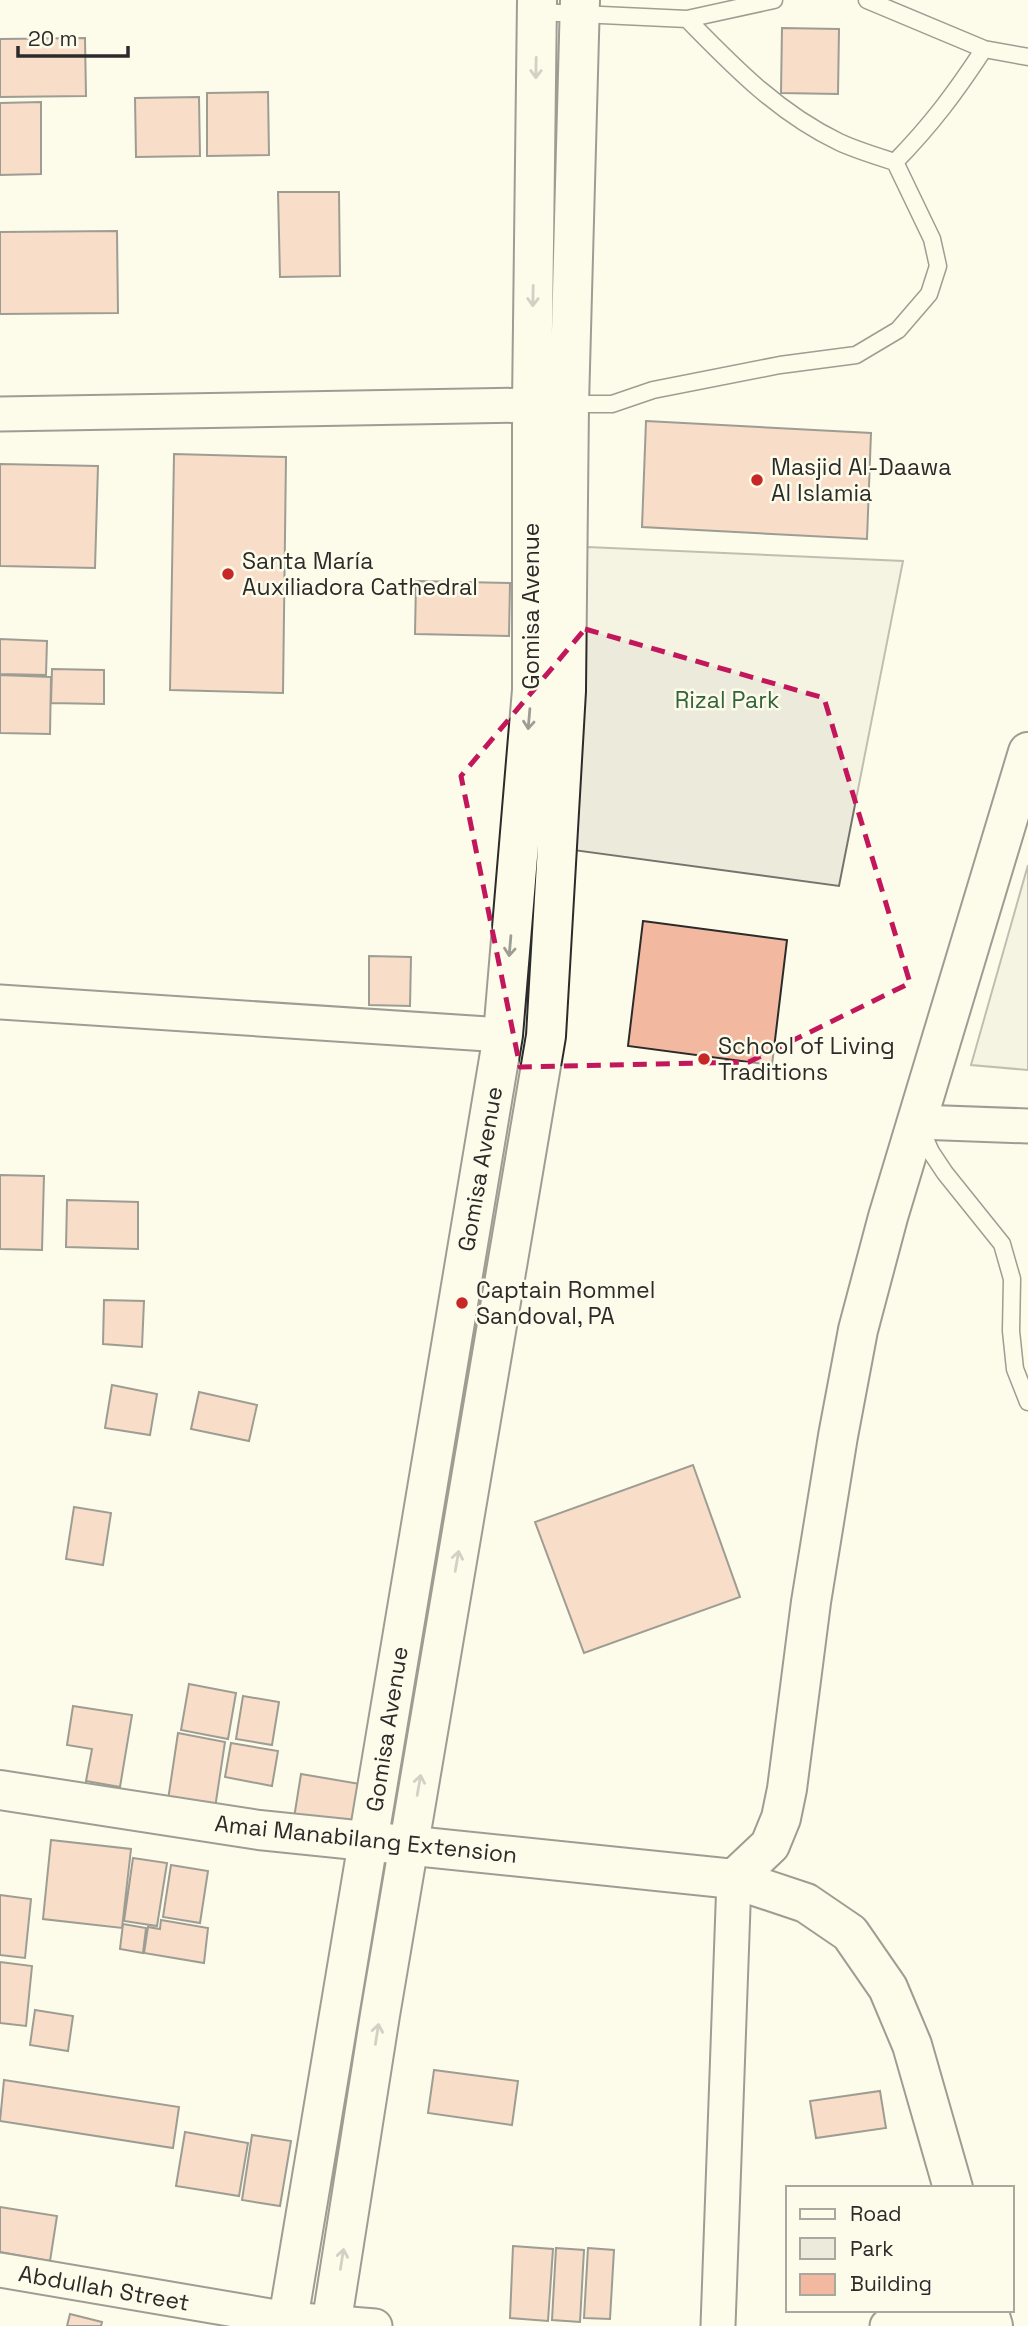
<svg xmlns="http://www.w3.org/2000/svg" width="1028" height="2326" font-family="'Space Grotesk',sans-serif">
  <style>
    .green { fill: #ecebdb; stroke: #74746e; stroke-width: 2 }
    .building { fill: #f2b8a0; stroke: #2b2b2b; stroke-width: 2 }
    .lines { fill: none; stroke-linecap: round; stroke-linejoin: round }
    .lane-casing { stroke: #2b2b2b; stroke-width: 19 }
    .street-casing { stroke: #2b2b2b; stroke-width: 37 }
    .secondary-casing { stroke: #2b2b2b; stroke-width: 42 }
    .primary-casing { stroke: #2b2b2b; stroke-width: 42 }
    .lane { stroke: #fdfbea; stroke-width: 16 }
    .street { stroke: #fdfbea; stroke-width: 33 }
    .secondary { stroke: #fdfbea; stroke-width: 38 }
    .primary { stroke: #fdfbea; stroke-width: 38 }
    .oneway { stroke: #9e9d94 }
    .marked { fill: none; stroke: #c2185b; stroke-width: 5; stroke-dasharray: 14 9; stroke-linejoin: round }
    .poi-dot { fill: #c62828; stroke: #fdfbea; stroke-width: 2.5 }
    .labels { text-anchor: middle; stroke-width: 5; stroke-linejoin: round; paint-order: stroke }
    .poi-label { font-size: 23px; fill: #2b2b2b; stroke: #fdfbea; text-anchor: start }
    .street-label { font-size: 23px; fill: #2b2b2b; stroke: #fdfbea }
    .park-label { font-size: 23px; fill: #34623c; stroke: #fdfbea }
  </style>
  <rect width="100%" height="100%" fill="#fdfbea"/>
  <path class="green" d="M 587,547 L 903,561 L 839,886 L 573,850 Z
    M 1028,865 L 1028,1070 L 971,1065 Z"/>
  <path class="building" d="M 782,28 L 839,29 L 838,94 L 781,93 Z
    M 85,38 L 86,96 L 0,97 L 0,39 Z
    M 268,92 L 269,155 L 207,156 L 207,93 Z
    M 199,97 L 200,156 L 136,157 L 135,98 Z
    M 41,102 L 41,174 L 0,175 L 0,103 Z
    M 278,192 L 339,192 L 340,276 L 280,277 Z
    M 117,231 L 118,313 L 0,314 L 0,232 Z
    M 646,421 L 871,433 L 867,539 L 642,527 Z
    M 174,454 L 286,457 L 283,693 L 170,690 Z
    M 0,464 L 98,466 L 95,568 L 0,566 Z
    M 416,581 L 510,583 L 509,636 L 415,634 Z
    M 0,639 L 47,641 L 46,675 L 0,674 Z
    M 52,669 L 104,670 L 104,704 L 51,703 Z
    M 0,675 L 51,677 L 50,734 L 0,733 Z
    M 643,921 L 787,940 L 772,1065 L 628,1046 Z
    M 369,956 L 411,957 L 410,1006 L 369,1005 Z
    M 0,1175 L 44,1176 L 42,1250 L 0,1249 Z
    M 67,1200 L 138,1202 L 138,1249 L 66,1247 Z
    M 104,1300 L 144,1301 L 142,1347 L 103,1344 Z
    M 112,1385 L 157,1394 L 150,1435 L 105,1428 Z
    M 199,1392 L 257,1405 L 249,1441 L 191,1429 Z
    M 693,1465 L 740,1597 L 584,1653 L 535,1522 Z
    M 74,1507 L 111,1513 L 103,1565 L 66,1559 Z
    M 189,1684 L 236,1693 L 228,1739 L 181,1730 Z
    M 243,1696 L 279,1702 L 272,1745 L 236,1739 Z
    M 73,1706 L 132,1715 L 120,1787 L 86,1781 L 92,1749 L 67,1745 Z
    M 178,1733 L 225,1742 L 215,1808 L 168,1800 Z
    M 231,1743 L 278,1751 L 272,1786 L 225,1777 Z
    M 301,1774 L 360,1784 L 353,1828 L 294,1818 Z
    M 51,1840 L 131,1849 L 122,1928 L 43,1919 Z
    M 133,1858 L 167,1863 L 157,1926 L 124,1921 Z
    M 171,1865 L 208,1871 L 200,1923 L 163,1917 Z
    M 0,1895 L 31,1899 L 25,1958 L 0,1955 Z
    M 161,1920 L 208,1928 L 204,1963 L 144,1953 L 148,1927 L 160,1929 Z
    M 123,1924 L 146,1928 L 143,1953 L 120,1949 Z
    M 0,1962 L 32,1966 L 26,2026 L 0,2023 Z
    M 35,2010 L 73,2016 L 68,2051 L 30,2045 Z
    M 434,2070 L 518,2081 L 512,2125 L 428,2113 Z
    M 4,2080 L 179,2107 L 173,2148 L 0,2121 Z
    M 880,2091 L 886,2128 L 816,2138 L 810,2101 Z
    M 185,2132 L 248,2143 L 239,2196 L 176,2186 Z
    M 252,2135 L 291,2141 L 280,2206 L 242,2200 Z
    M 0,2207 L 57,2216 L 50,2261 L 0,2252 Z
    M 513,2246 L 553,2249 L 548,2321 L 510,2318 Z
    M 556,2248 L 584,2250 L 580,2322 L 552,2320 Z
    M 588,2248 L 614,2250 L 610,2319 L 584,2318 Z
    M 70,2314 L 102,2322 L 101,2326 L 67,2326 Z"/>
  <g class="lines">
    <defs>
      <path id="lane" d="M 867,0 L 984,49 L 1028,57
        M 537,12 L 687,19 L 774,0
        M 895,162 C 932,124 955,93 984,49
        M 569,404 L 612,404 L 653,390 L 780,365 L 856,355 L 898,330 L 929,294 L 938,266 L 932,239 L 895,162 C 876,156 856,150 839,142 C 778,113 733,66 687,19
        M 921,1130 L 931,1152 L 945,1173 L 1002,1244 L 1012,1279 L 1011,1331 L 1015,1369 L 1028,1402"/>
      <path id="street" d="M 0,414 L 532,405
        M 0,1002 L 503,1035
        M 918,1122 L 1028,1126
        M 0,2270 L 288,2319 L 375,2326
        M 718,2326 L 734,1879
        M 887,2326 L 991,2319"/>
      <path id="secondary" d="M 0,1790 L 259,1830 L 734,1879 L 806,1903 L 850,1933 L 888,1988 L 912,2045 L 953,2188
        M 734,1879 L 770,1845 L 781,1818 L 787,1789 L 811,1602 L 838,1436 L 858,1330 L 888,1217 L 1028,752
        M 988,2310 L 993,2326"/>
      <path id="primary" d="M 287,2326 L 503,1035 L 532,690 L 532,405 L 537,0
        M 331,2326 L 380,2015 L 546,1036 L 566,691 L 569,404 L 580,0"/>
    </defs>
    <use href="#lane" class="lane-casing"/>
    <use href="#street" class="street-casing"/>
    <use href="#secondary" class="secondary-casing"/>
    <use href="#primary" class="primary-casing"/>
    <use href="#lane" class="lane"/>
    <use href="#street" class="street"/>
    <use href="#secondary" class="secondary"/>
    <use href="#primary" class="primary"/>
  </g>
  <defs><path id="oneway-shaft" d="M-6 0H5M1.5-3L5.5 0L1.5 3" fill="none" stroke-width="1.6" stroke-linecap="round" stroke-linejoin="round" transform="scale(1.75)"/></defs>
  <g class="oneway">
    <use href="#oneway-shaft" transform="translate(536 68) rotate(91)"/>
    <use href="#oneway-shaft" transform="translate(533 296) rotate(91)"/>
    <use href="#oneway-shaft" transform="translate(529 719) rotate(95)"/>
    <use href="#oneway-shaft" transform="translate(510 946) rotate(95)"/>
    <use href="#oneway-shaft" transform="translate(457 1561) rotate(-80)"/>
    <use href="#oneway-shaft" transform="translate(419 1785) rotate(-80)"/>
    <use href="#oneway-shaft" transform="translate(377 2034) rotate(-81)"/>
    <use href="#oneway-shaft" transform="translate(342 2259) rotate(-81)"/>
  </g>
  <path d="M0 0H1028V2326H0ZM 585,629 L 824,698 L 910,983 L 749,1062 L 520,1067 L 461,776 Z" fill="#fdfbea" fill-opacity=".55" fill-rule="evenodd"/>
  <path class="marked" d="M 585,629 L 824,698 L 910,983 L 749,1062 L 520,1067 L 461,776 Z"/>
  <g class="poi-dot">
    <circle cx="757" cy="480" r="7"/>
    <circle cx="228" cy="574" r="7"/>
    <circle cx="704" cy="1059" r="7"/>
    <circle cx="462" cy="1303" r="7"/>
  </g>
  <g class="labels">
    <g class="poi-label">
      <text x="771" y="475">Masjid Al-Daawa<tspan x="771" dy="26">Al Islamia</tspan></text>
      <text x="242" y="569">Santa María<tspan x="242" dy="26">Auxiliadora Cathedral</tspan></text>
      <text x="718" y="1054">School of Living<tspan x="718" dy="26">Traditions</tspan></text>
      <text x="476" y="1298">Captain Rommel<tspan x="476" dy="26">Sandoval, PA</tspan></text>
    </g>
    <g class="street-label">
      <text transform="translate(531 606) rotate(-90)" y="8">Gomisa Avenue</text>
      <text transform="translate(480 1169) rotate(-80)" y="8">Gomisa Avenue</text>
      <text transform="translate(387 1729) rotate(-81)" y="8">Gomisa Avenue</text>
      <text transform="translate(366 1839) rotate(6)" y="8">Amai Manabilang Extension</text>
      <text transform="translate(104 2288) rotate(10)" y="8">Abdullah Street</text>
    </g>
    <g class="park-label">
      <text x="727" y="708">Rizal Park</text>
    </g>
  </g>
  <rect x="786" y="2186" width="228" height="126" fill="#fdfbea" stroke="#a9a89e" stroke-width="2"/>
  <rect x="800" y="2209" width="35" height="10" fill="#fdfbea" stroke="#a9a89e" stroke-width="2"/>
  <text x="850" y="2221" font-size="21" fill="#2b2b2b">Road</text>
  <rect x="800" y="2238" width="35" height="21" fill="#ecebdb" stroke="#a9a89e" stroke-width="2"/>
  <text x="850" y="2256" font-size="21" fill="#2b2b2b">Park</text>
  <rect x="800" y="2274" width="35" height="21" fill="#f2b8a0" stroke="#a9a89e" stroke-width="2"/>
  <text x="850" y="2291" font-size="21" fill="#2b2b2b">Building</text>
  <path d="M18 46v10h110v-10" fill="none" stroke="#2b2b2b" stroke-width="3.5"/>
  <text x="28" y="46" font-size="21" fill="#2b2b2b" stroke="#fdfbea" stroke-width="5" paint-order="stroke">20 m</text>
</svg>
